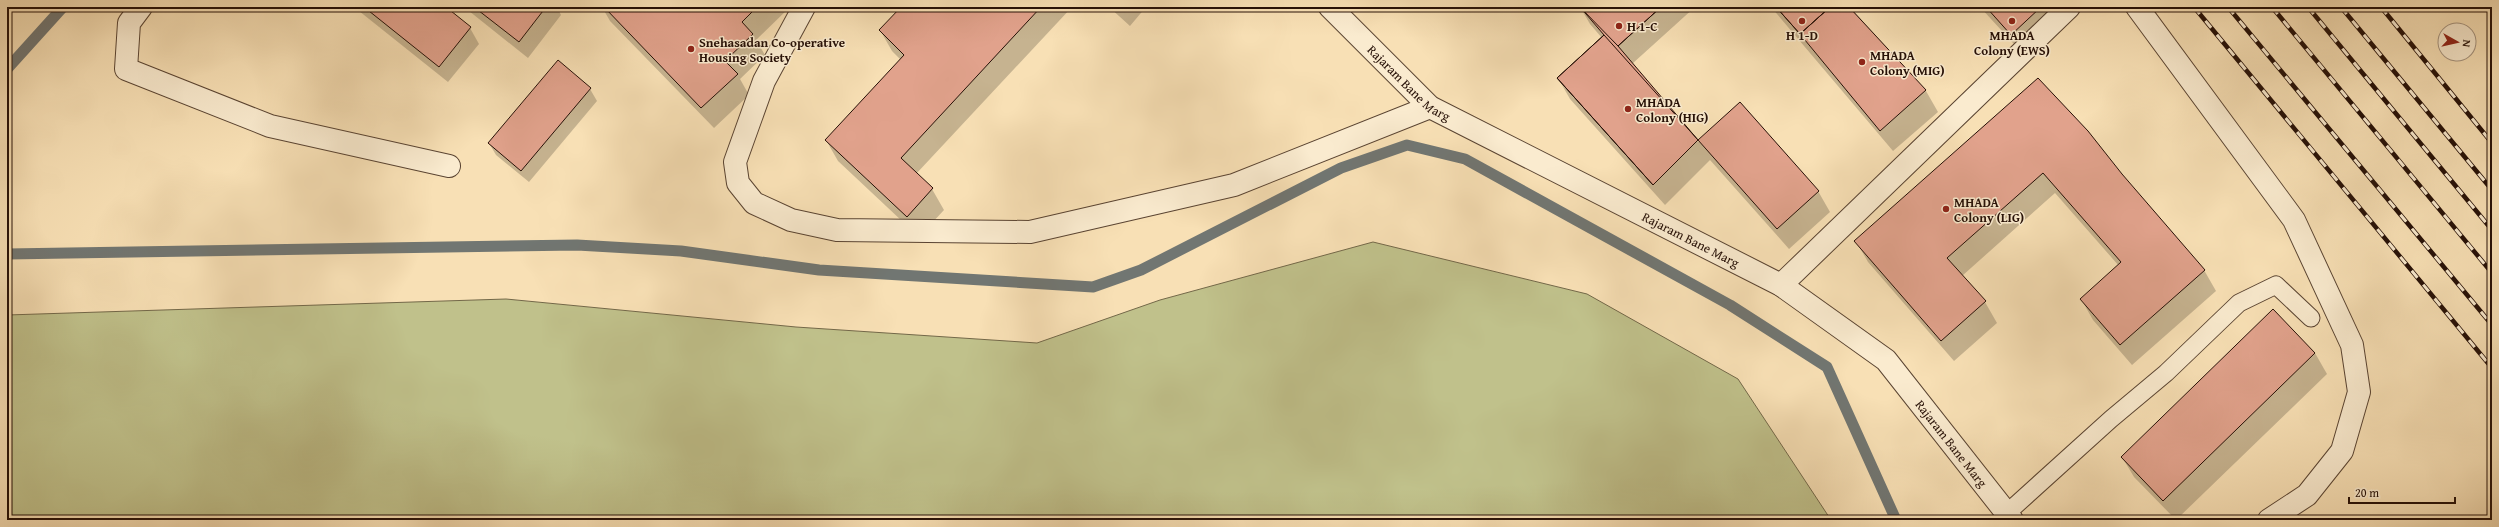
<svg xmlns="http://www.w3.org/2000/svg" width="2499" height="527" font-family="'Gentium Book Plus',serif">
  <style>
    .green { fill: #c0c18b; stroke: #736849 }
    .shadow { fill: #0003 }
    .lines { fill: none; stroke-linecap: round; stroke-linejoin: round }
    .stream { stroke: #717672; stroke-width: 11 }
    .building { fill: #e1a28c; stroke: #261007 }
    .lane-casing { stroke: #5a4432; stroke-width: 19 }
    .street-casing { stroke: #5a4432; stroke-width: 24 }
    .lane { stroke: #faebcf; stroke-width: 17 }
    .street { stroke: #faebcf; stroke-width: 22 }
    .rail-casing { stroke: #261007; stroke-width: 4.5 }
    .rail { stroke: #faebcf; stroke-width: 3; stroke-dasharray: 9; stroke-linecap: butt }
    .poi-dot { fill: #8f2418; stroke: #faebcf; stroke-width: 1.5 }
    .labels { text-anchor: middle; stroke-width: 3; stroke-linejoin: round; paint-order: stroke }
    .poi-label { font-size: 13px; font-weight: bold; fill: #261007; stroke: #faebcf; text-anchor: start }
    .street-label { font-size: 13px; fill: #261007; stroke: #faebcf }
  </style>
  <rect width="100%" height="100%" fill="#f8e0b5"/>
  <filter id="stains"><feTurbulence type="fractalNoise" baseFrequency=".005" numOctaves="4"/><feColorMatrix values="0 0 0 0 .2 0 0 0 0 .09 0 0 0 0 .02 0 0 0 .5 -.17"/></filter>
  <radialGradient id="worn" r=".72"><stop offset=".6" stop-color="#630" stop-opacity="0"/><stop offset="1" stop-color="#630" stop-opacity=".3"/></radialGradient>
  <path class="green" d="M 1373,242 L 1587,294 L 1738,379 L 1831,520 L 7,520 L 7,315 L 506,299 L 796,327 L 1037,343 L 1160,300 Z"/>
  <path class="shadow" d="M 354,7 L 444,7 L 470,28 L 479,44 L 448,82 Z
    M 464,7 L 557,7 L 561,15 L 528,58 Z
    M 602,7 L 790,7 L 756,40 L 765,55 L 740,79 L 749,95 L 714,128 L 610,21 Z
    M 902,7 L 1072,7 L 916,174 L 932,189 L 944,210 L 919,237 L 838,161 L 826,140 L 901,60 L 892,51 L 880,30 Z
    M 1109,7 L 1146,7 L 1130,26 Z
    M 1580,7 L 1695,7 L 1632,64 L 1698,142 L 1740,104 L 1818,191 L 1830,212 L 1789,249 L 1710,160 L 1665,205 L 1570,99 L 1558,78 L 1602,38 L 1590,24 Z
    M 1771,7 L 1850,7 L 1926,91 L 1938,112 L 1893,151 Z
    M 1980,7 L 2059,7 L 2024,55 Z
    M 558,62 L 590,89 L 597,101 L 529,182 L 496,155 L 489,143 Z
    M 2038,80 L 2204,270 L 2216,291 L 2132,365 L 2093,320 L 2081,299 L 2119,266 L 2055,193 L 1962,276 L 1985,302 L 1997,323 L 1954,361 L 1868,262 L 1856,241 Z
    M 2315,353 L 2327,374 L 2176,520 L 2134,477 L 2122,457 Z"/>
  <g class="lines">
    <path class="stream" d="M 7,69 L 63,7
      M 7,254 L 577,245 L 681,251 L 819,270 L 1093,287 L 1141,270 L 1341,168 L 1407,145 L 1465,159 L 1730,305 L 1827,367 L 1896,520"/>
  </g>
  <path class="building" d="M 364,7 L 446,7 L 471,27 L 439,67 Z
    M 474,7 L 546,7 L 519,42 Z
    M 604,7 L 757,7 L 742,22 L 753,34 L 725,61 L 738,74 L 701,108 Z
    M 901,7 L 1041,7 L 901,158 L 933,188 L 907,217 L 825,140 L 904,55 L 879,30 Z
    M 1580,7 L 1661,7 L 1618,46 L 1698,140 L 1653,185 L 1557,78 L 1604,35 Z
    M 1580,7 L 1661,7 L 1618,46 Z
    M 1776,7 L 1830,7 L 1800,34 Z
    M 1776,7 L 1830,7 L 1800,34 Z
    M 1830,7 L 1849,7 L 1926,90 L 1880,131 L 1800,34 Z
    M 1986,7 L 2041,7 L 2011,35 Z
    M 1604,35 L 1698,140 L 1653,185 L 1557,78 Z
    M 558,60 L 591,88 L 521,171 L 488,143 Z
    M 2038,78 L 2088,131 L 2122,174 L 2205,270 L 2120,345 L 2080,299 L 2121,262 L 2043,173 L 1947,258 L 1986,301 L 1941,341 L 1854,241 Z
    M 1740,102 L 1819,191 L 1777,229 L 1698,140 Z
    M 2273,309 L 2315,353 L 2163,501 L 2121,457 Z"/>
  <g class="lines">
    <defs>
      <path id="lane" d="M 2007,513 L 2111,419 L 2166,373 L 2239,303 L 2276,285 L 2311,318"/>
      <g id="street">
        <path d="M 141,7 L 129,23 L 126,69 L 270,126 L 449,166"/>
        <path d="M 804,7 L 764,81 L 735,162 L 738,183 L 754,203 L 791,220 L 837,230 L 1030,232 L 1234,185 L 1430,107"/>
        <path id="s1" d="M 1330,7 L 1430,107 L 1781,285 L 1886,360 L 2012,520"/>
        <path d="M 2137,7 L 2294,220 L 2352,345 L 2359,392 L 2342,451 L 2307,495 L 2269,520"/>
        <path d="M 1781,285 L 2069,7"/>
      </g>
    </defs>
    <use href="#lane" class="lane-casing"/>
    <use href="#street" class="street-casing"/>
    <use href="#lane" class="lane"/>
    <use href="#street" class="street"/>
    <defs>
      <path id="rail" d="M 2194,7 L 2492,368
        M 2228,7 L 2492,325
        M 2272,7 L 2492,273
        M 2308,7 L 2492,230
        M 2341,7 L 2492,190
        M 2381,7 L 2492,143"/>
    </defs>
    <use href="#rail" class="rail-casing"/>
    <use href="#rail" class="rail"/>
  </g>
  <g class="poi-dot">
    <circle cx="1802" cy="21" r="4"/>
    <circle cx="2012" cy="21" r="4"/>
    <circle cx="1619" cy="26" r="4"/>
    <circle cx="691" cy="49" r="4"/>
    <circle cx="1862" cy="62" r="4"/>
    <circle cx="1628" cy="109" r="4"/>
    <circle cx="1946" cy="209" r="4"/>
  </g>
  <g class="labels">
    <g class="poi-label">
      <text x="1627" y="31">H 1-C</text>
      <text x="1802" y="40" text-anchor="middle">H 1-D</text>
      <text x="2012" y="40" text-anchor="middle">MHADA<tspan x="2012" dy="15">Colony (EWS)</tspan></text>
      <text x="699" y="47">Snehasadan Co-operative<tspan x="699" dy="15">Housing Society</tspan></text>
      <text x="1870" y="60">MHADA<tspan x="1870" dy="15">Colony (MIG)</tspan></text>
      <text x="1636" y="107">MHADA<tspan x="1636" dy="15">Colony (HIG)</tspan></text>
      <text x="1954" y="207">MHADA<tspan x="1954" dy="15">Colony (LIG)</tspan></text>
    </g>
    <g class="street-label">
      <text dy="5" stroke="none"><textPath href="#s1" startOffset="110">Rajaram Bane Marg</textPath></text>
      <text dy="5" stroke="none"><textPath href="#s1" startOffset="434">Rajaram Bane Marg</textPath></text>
      <text dy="5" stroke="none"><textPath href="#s1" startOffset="770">Rajaram Bane Marg</textPath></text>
    </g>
  </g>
  <rect width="2499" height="527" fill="none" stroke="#f8e0b5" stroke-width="24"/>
  <rect x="8" y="8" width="2483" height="511" fill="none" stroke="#261007" stroke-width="2"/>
  <rect x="12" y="12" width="2475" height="503" fill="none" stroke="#261007"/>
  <g transform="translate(2457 42) rotate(98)"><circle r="19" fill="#faebcf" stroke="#a5937f"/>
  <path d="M0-3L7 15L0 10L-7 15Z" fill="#8f2418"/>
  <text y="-6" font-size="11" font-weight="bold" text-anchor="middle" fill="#261007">N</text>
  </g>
  <path d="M2349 497v6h106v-6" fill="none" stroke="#261007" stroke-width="2"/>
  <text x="2355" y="497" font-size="12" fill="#261007" stroke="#faebcf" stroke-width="3" paint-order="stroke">20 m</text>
  <rect width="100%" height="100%" filter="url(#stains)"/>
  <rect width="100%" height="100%" fill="url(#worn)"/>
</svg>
